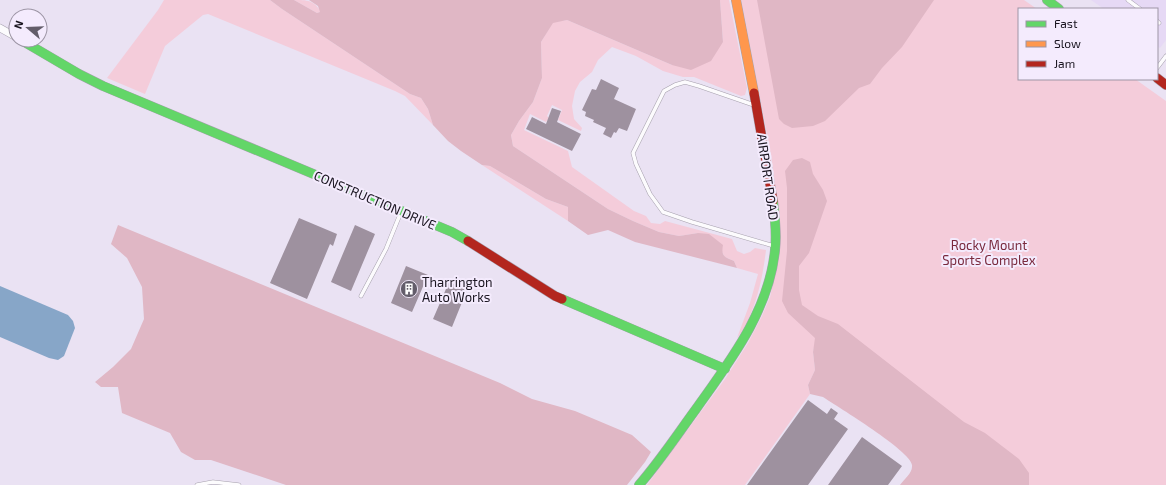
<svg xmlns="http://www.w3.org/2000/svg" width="1166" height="485" font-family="'Exo 2',sans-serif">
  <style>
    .built { fill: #e6d9f5 }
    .green { fill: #f4ccda }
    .forest { fill: #e0b7c5 }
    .water { fill: #87a6c8 }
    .building { fill: #9e919f }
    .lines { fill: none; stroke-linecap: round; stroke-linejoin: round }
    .lane-casing { stroke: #a6a0ad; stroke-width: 4.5 }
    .street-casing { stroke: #a6a0ad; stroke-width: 8 }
    .fast-casing { stroke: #a6a0ad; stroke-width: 10 }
    .slow-casing { stroke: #a6a0ad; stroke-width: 10 }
    .jam-casing { stroke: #a6a0ad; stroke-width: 10 }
    .lane { stroke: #fcfbfd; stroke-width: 3.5 }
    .street { stroke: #fcfbfd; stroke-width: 7 }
    .fast { stroke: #63d668; stroke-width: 9 }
    .slow { stroke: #ff974d; stroke-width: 9 }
    .jam { stroke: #b3261e; stroke-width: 9 }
    .labels { text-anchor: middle; stroke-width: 4; stroke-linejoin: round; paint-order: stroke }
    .street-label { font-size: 13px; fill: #1a1520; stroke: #f4ebfd }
    .park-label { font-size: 13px; fill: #79293d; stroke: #f4ebfd }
    .poi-label { font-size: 13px; fill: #1a1520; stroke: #f4ebfd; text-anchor: start }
  </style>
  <rect width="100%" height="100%" fill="#eae2f3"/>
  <path class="built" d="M 1091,0 L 1166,0 L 1166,40 L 1160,48 L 1157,46 L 1157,9 L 1104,9 Z"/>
  <path class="green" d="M 164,0 L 270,0 L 282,9 L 410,94 L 421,98 L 428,109 L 433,125 L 405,96 L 395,91 L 208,14 L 203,15 L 165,46 L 145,94 L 107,78 L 158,10 Z
    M 294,0 C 307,0 314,0 321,12 L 317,13 Z
    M 720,0 L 729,0 L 747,88 L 745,95 L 741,96 L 694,77 L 683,77 L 663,71 L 636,56 L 612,47 L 598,60 L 592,72 L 580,82 L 575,91 L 572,106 L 574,119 L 582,128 L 581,131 L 558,120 L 562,110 L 552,105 L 547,116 L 549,118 L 546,122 L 530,114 L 524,130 L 568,151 L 572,167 L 634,211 L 646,216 L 651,223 L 660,224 L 665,221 L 732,239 L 737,251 L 744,254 L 750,252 L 755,248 L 766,250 C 763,275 758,300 747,322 C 744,328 741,333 737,338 L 750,303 L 758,274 L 737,268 L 734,261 L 725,257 L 722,252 L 698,233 L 679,236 L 659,232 L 633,221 L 608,209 L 513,146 L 511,135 L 519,121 L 533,102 L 542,78 L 541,42 L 553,22 L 567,20 L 672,65 L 723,42 Z
    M 741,0 L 1024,0 L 1037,9 L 1019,9 L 1019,79 L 1135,79 L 1166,101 L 1166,485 L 992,485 L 816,338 L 813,352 L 815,370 L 808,385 L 810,394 L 745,485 L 647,485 L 725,379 L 748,343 L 762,316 L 770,297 L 777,266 L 774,177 L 771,155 Z
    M 482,165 L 490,166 L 546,199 L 568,207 L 568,221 Z"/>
  <path class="forest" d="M 270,0 L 294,0 L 317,13 L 320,12 L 318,6 L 309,0 L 720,0 L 723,42 L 711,61 L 691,70 L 672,65 L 567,20 L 553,23 L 541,42 L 542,78 L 533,102 L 519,121 L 511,135 L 513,146 L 608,209 L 633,221 L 659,232 L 679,236 L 698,233 L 709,234 L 723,245 C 721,256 724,257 734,261 L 737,268 L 635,242 L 608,230 L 588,235 L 568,221 L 568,207 L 546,199 L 490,166 L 482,165 L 461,151 L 448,141 L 433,125 L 428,109 L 421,98 L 410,94 L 282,9 Z
    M 757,0 L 934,0 L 902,47 L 882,68 L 870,84 L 859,88 L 825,121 L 813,126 L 792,128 L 784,124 L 779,119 Z
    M 802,158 L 810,162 L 813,174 L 823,190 L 827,201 L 809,253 L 799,266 L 799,290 L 802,305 L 818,316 L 838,324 L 964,422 L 985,433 L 1019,459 L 1029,473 L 1029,485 L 900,485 C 904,479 913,473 912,465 C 911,451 838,407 823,397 L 810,394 L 808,385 L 815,370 L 813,352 L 815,338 L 788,313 L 782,301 L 787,251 L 787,188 L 785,171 L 793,160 Z
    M 118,225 L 500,383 L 532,399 L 575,411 L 632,435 L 651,452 L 645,462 L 627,485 L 286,485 L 211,460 L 195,460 L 181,452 L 170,433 L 122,413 L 118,387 L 101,387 L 95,382 L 113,367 L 131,349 L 144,319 L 142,287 L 127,258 L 111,244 Z"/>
  <path class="water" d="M 0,286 L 68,315 L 73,321 L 75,328 L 64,356 L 58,360 L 49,358 L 0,337 Z"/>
  <path class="building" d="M 601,79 L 619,88 L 614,99 L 636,109 L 627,131 L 619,128 L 616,133 L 614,132 L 611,138 L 603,134 L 606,128 L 593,122 L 594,120 L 585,116 L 586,112 L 582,110 L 592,89 L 596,90 Z
    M 552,108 L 561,111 L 557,122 L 581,134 L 572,151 L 526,129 L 532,117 L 546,124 Z
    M 299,218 L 337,234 L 333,246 L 330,244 L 307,299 L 270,283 Z
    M 355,225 L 375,234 L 351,291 L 331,282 Z
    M 406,266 L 428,275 L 412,312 L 391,303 Z
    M 449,282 L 467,290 L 452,327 L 433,319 Z
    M 808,400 L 827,414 L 831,408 L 838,413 L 834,419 L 848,429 L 808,485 L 747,485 Z
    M 862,437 L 902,466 L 888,485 L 828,485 Z"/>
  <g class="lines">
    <defs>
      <path id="lane" d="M 1128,0 L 1140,9
        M 1157,21 L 1159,23
        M 1157,68 L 1166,56
        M 754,105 L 699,86 L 685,82 L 675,85 L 664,91 L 633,153 L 636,164 L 650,194 L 663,212 L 692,222 L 774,246
        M 361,296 L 386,249 L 401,212
        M 197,485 L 213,482 L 239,485"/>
      <path id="street" d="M 0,28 L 16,37"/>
      <path id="fast" d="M 1047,0 L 1059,9
        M 21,40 L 79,74 L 103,86 L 452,232 L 468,241
        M 562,299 L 725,369
        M 639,485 C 660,461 677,435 696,409 C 730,361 769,311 775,250 C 777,234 775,217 773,201"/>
      <path id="slow" d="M 736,0 L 754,93"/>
      <path id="jam" d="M 1157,78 L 1166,85
        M 754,93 L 773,201
        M 468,241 L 555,296 L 562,299"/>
    </defs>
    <use href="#lane" class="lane-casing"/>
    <use href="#street" class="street-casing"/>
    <use href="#fast" class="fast-casing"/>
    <use href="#slow" class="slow-casing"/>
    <use href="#jam" class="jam-casing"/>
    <use href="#lane" class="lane"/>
    <use href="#street" class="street"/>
    <use href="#fast" class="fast"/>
    <use href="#slow" class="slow"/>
    <use href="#jam" class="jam"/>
  </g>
  <defs>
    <symbol id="building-disc" viewBox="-11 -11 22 22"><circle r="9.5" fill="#635d6a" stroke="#f4ebfd"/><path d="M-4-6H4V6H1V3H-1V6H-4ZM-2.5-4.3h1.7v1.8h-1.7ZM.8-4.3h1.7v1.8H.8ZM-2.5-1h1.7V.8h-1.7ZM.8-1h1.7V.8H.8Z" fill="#fff"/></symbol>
  </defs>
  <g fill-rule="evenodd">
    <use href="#building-disc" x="399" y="279" width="20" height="20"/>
  </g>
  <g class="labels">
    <g class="street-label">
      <text transform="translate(768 177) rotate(82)" y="5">AIRPORT ROAD</text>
      <text transform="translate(375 200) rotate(23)" y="5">CONSTRUCTION DRIVE</text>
    </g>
    <g class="park-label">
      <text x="989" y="250">Rocky Mount<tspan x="989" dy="15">Sports Complex</tspan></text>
    </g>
    <g class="poi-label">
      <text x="422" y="287">Tharrington<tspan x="422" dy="15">Auto Works</tspan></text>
    </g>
  </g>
  <rect x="1018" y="8" width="140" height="72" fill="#f4ebfd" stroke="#9d95a5"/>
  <rect x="1026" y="21" width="20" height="6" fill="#63d668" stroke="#9d95a5"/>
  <text x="1054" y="28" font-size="12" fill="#1a1520">Fast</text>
  <rect x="1026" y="41" width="20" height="6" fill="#ff974d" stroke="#9d95a5"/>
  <text x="1054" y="48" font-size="12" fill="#1a1520">Slow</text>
  <rect x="1026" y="61" width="20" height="6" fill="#b3261e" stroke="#9d95a5"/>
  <text x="1054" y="68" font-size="12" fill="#1a1520">Jam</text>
  <g transform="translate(28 28) rotate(289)"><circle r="19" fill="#f4ebfd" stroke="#9d95a5"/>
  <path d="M0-3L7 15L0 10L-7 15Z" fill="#635d6a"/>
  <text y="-6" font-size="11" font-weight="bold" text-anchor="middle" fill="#1a1520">N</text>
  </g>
</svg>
